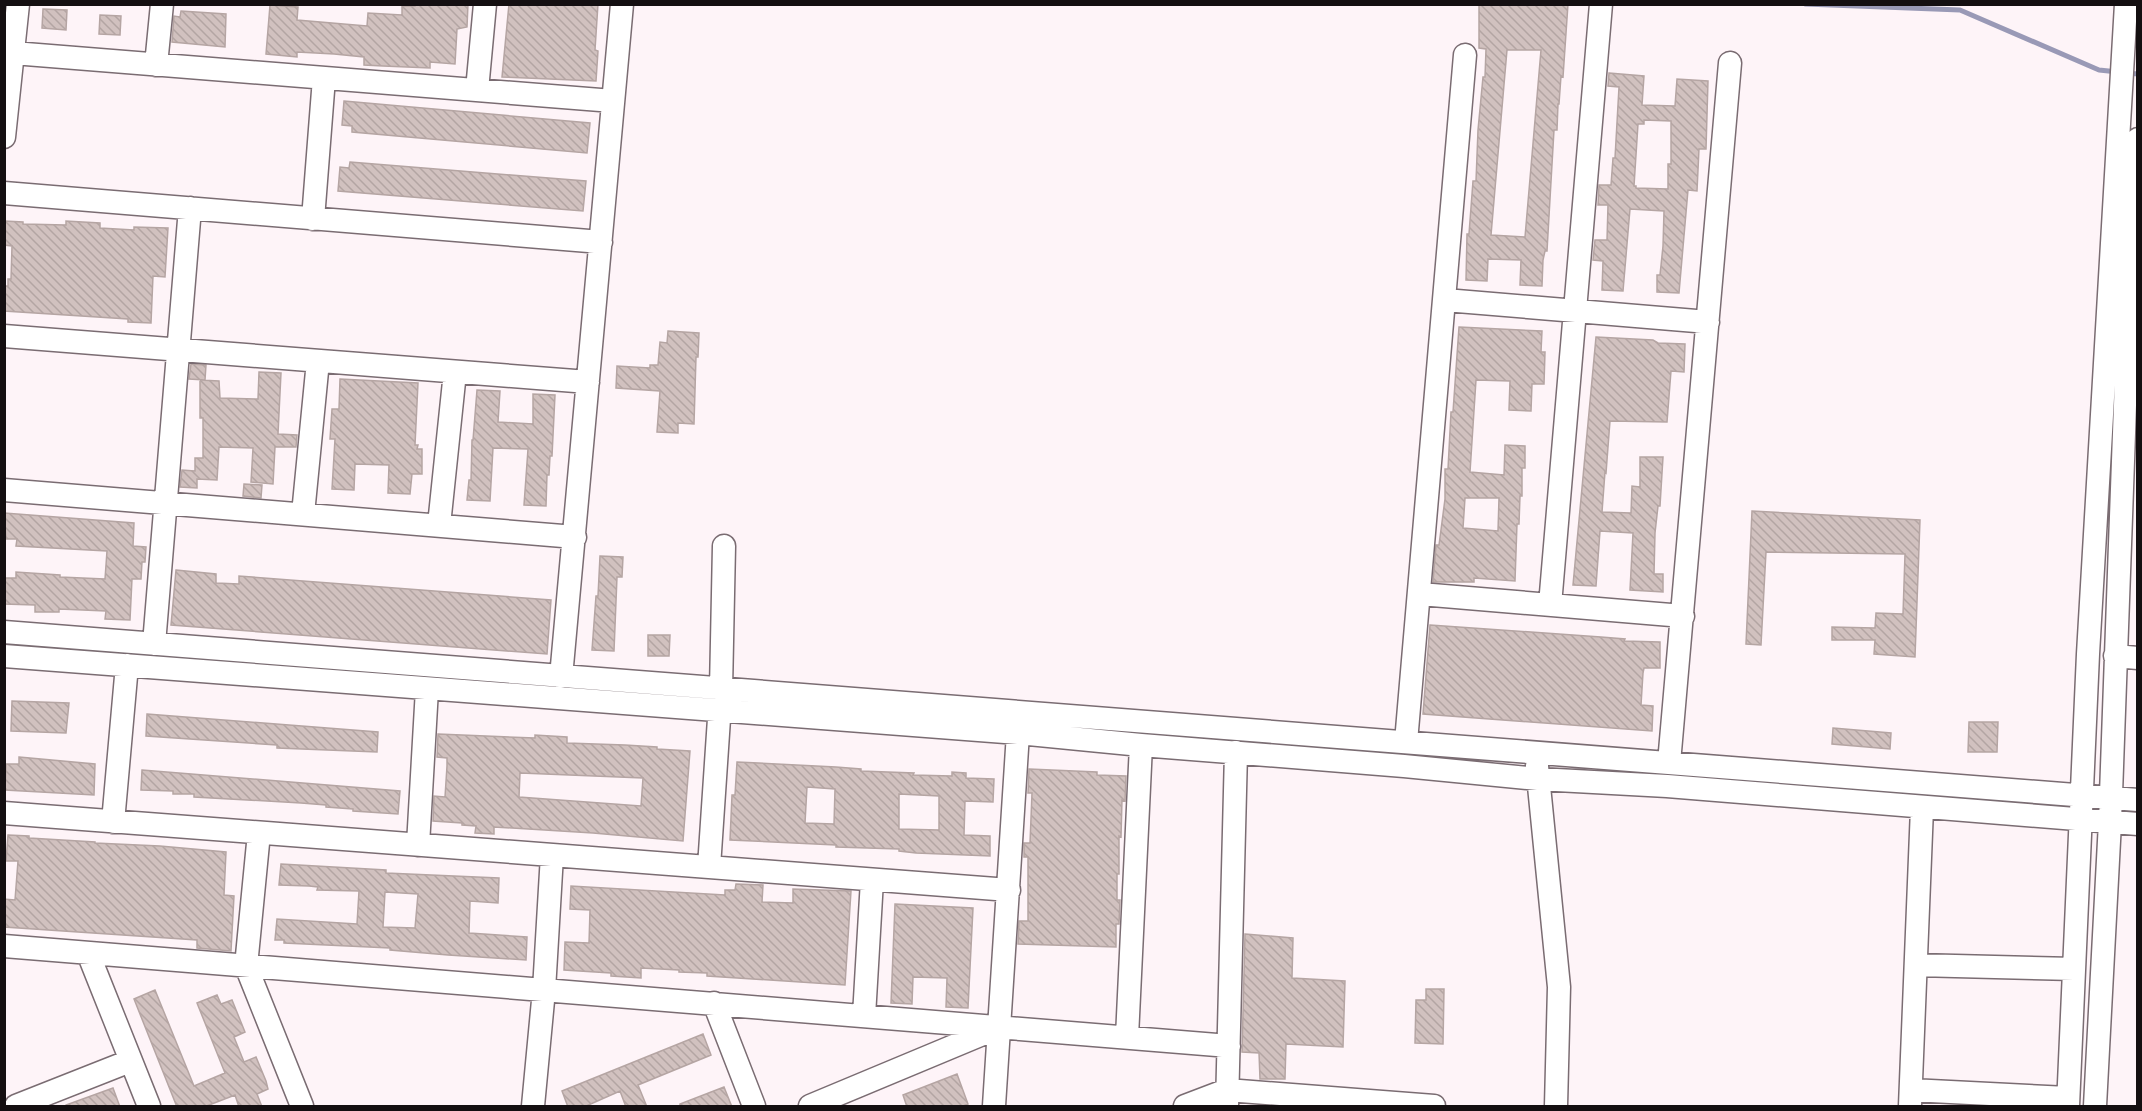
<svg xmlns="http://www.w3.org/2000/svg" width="2142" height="1111" font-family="'DM Sans',sans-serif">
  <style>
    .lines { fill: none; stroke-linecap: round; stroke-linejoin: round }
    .stream { stroke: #9999b6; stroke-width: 5 }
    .building { fill: url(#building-back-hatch); stroke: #b5a5a3; stroke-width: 1.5; fill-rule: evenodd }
    .minor-casing { stroke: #7a6c72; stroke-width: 25 }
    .minor { stroke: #fff; stroke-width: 22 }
  </style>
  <defs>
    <pattern id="building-back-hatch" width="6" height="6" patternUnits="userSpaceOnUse" patternTransform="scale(1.5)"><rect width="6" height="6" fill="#d1c1bf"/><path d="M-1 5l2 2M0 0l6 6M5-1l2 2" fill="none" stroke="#b3a5a3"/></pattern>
  </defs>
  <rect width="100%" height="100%" fill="#fef4f8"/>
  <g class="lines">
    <path class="stream" d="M 1805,4 L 1960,10 L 2099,70 L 2118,72
      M 2127,73 L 2138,74"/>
  </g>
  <path class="building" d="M 415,4 L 468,4 L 467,27 L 457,29 L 455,64 L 430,62 L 430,68 L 383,66 L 364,65 L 364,57 L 334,54 L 297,52 L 297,57 L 266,54 L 270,5 L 298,7 L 297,20 L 367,26 L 368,13 L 402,15 L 402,6 L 415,6 Z
    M 509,4 L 598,4 L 595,50 L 598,51 L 596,81 L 502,77 Z
    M 1479,4 L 1568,4 L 1563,77 L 1561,76 L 1559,104 L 1558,104 L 1557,130 L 1554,130 L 1547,251 L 1545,251 L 1543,260 L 1542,286 L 1520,285 L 1521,260 L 1488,259 L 1487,281 L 1466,280 L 1467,234 L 1469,234 L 1473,181 L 1476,181 L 1478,130 L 1483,77 L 1485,77 L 1486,49 L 1479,48 ZM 1507,50 L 1541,50 L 1525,237 L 1491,235 Z
    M 43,9 L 67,10 L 66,30 L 42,28 Z
    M 181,11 L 226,14 L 225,47 L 172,42 L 174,16 L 180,17 Z
    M 100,15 L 121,16 L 120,35 L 99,34 Z
    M 1609,73 L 1644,76 L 1642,105 L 1675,106 L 1677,79 L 1708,81 L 1706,149 L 1699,149 L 1697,191 L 1688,190 L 1679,293 L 1657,292 L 1657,275 L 1660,275 L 1663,246 L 1664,211 L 1630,209 L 1623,291 L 1602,290 L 1603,261 L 1593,260 L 1595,240 L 1607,240 L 1608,205 L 1598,205 L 1599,185 L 1611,185 L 1613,158 L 1615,158 L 1619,87 L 1608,86 ZM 1644,120 L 1671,121 L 1671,164 L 1668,164 L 1668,189 L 1636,188 L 1636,186 L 1634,186 L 1638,124 L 1644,124 Z
    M 344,101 L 590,123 L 587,153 L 352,132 L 352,126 L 342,125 Z
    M 350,162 L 586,181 L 583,211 L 338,191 L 340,167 L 349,168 Z
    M 4,221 L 23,222 L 23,224 L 66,225 L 66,221 L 100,223 L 100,228 L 134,230 L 134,227 L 168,228 L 165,277 L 153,276 L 151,323 L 128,322 L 128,319 L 4,311 L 4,286 L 8,286 L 8,279 L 11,279 L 12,246 L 4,245 Z
    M 1459,327 L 1542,331 L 1541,352 L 1545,352 L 1544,384 L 1532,384 L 1531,411 L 1509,410 L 1510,381 L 1476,380 L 1470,472 L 1504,475 L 1505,445 L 1525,446 L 1525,468 L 1522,468 L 1522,496 L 1520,496 L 1519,524 L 1517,524 L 1515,581 L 1474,578 L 1474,582 L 1433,582 L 1436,545 L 1439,545 L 1445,499 L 1445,469 L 1448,469 L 1451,412 L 1453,412 ZM 1465,498 L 1499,498 L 1498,531 L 1463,528 Z
    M 668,331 L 699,333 L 698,357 L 696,357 L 694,424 L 678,423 L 678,433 L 657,432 L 660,391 L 616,388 L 617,366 L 650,368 L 650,365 L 658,365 L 660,342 L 667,343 Z
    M 1596,337 L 1653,340 L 1658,343 L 1685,344 L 1684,372 L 1671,371 L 1667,422 L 1610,421 L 1606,473 L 1605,472 L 1602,512 L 1631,513 L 1632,486 L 1640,487 L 1640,457 L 1663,457 L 1660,506 L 1658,506 L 1655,533 L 1654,574 L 1663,574 L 1663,592 L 1630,590 L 1633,533 L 1600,531 L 1596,586 L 1573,585 Z
    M 191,364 L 206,365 L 205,380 L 189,379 Z
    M 259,372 L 281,373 L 278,434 L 297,435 L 296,447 L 275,447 L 273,484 L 251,482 L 253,448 L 219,447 L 217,480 L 197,479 L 197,488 L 180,487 L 182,470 L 195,471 L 195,458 L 203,458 L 203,418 L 200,418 L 200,380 L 219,381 L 220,398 L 258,399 Z
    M 340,379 L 418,383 L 415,445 L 418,445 L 417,449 L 422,449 L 422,474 L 412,474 L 410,494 L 388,493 L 389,465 L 355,464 L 354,490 L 332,489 L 335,439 L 330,439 L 332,409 L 339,409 Z
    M 477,390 L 500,391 L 498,422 L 533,424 L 533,394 L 555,395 L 552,456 L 550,456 L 549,475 L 547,475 L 546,506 L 524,505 L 528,449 L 493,448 L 490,501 L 467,500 L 469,480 L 471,480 L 472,440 L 473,440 Z
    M 244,484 L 262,485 L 261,498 L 243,496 Z
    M 1752,511 L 1920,520 L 1915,657 L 1874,654 L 1875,640 L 1832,640 L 1832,627 L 1875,628 L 1876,613 L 1903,614 L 1905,554 L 1766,552 L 1761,645 L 1746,644 Z
    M 4,513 L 134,523 L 133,546 L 146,547 L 145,562 L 142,562 L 141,579 L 132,579 L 130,620 L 105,619 L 106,611 L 59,609 L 59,612 L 35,612 L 35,605 L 4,604 L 4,578 L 16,578 L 16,572 L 60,575 L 60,577 L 105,579 L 107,551 L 16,546 L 17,539 L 6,539 Z
    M 600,556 L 623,557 L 622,577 L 617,577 L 614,651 L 592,650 L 596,596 L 598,596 Z
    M 176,570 L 216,574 L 216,583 L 239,584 L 239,576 L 551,600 L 547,654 L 171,625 Z
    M 1430,625 L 1601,637 L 1625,639 L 1624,641 L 1660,642 L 1660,668 L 1644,668 L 1643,673 L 1641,705 L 1653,706 L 1652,731 L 1423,714 Z
    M 648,635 L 670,635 L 669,656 L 648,656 Z
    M 12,701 L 69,703 L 66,733 L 11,731 Z
    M 147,714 L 378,732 L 377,752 L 277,748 L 277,745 L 146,736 Z
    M 1969,722 L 1998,722 L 1997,752 L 1968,752 Z
    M 1833,728 L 1891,733 L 1890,749 L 1832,744 Z
    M 438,734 L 535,738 L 535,735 L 567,737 L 567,743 L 625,745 L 657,747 L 657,749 L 690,751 L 683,841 L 593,833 L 494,827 L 494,834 L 475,833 L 476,826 L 462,825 L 462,823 L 433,821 L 434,796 L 445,797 L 447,766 L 447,758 L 437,757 ZM 520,773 L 643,778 L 641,806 L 519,797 Z
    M 19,757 L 95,764 L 94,795 L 5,790 L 6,764 L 19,764 Z
    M 737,762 L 836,767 L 861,769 L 861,771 L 914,773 L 913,775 L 952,776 L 952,772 L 966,773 L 966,778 L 994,779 L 993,802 L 965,801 L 964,835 L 990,836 L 990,856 L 916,853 L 899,851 L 899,849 L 836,847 L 836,845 L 730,840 L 732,795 L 735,795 ZM 807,787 L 835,789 L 834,824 L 805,823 ZM 899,794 L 939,796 L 939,830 L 899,829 Z
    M 1029,769 L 1097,772 L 1097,775 L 1126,776 L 1125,801 L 1122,800 L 1121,837 L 1119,836 L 1119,874 L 1117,874 L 1117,900 L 1120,900 L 1119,924 L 1116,924 L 1116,947 L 1018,944 L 1019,921 L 1028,921 L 1028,857 L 1024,857 L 1024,843 L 1030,843 L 1032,793 L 1028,793 Z
    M 142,770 L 400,791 L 398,814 L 353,811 L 353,809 L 326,807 L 326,805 L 301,803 L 194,797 L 194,794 L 173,794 L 173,791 L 141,790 Z
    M 8,835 L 29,836 L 29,838 L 95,842 L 95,843 L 160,846 L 226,852 L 224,895 L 234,896 L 231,951 L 197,948 L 197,940 L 4,927 L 4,899 L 15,900 L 18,861 L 6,861 Z
    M 281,864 L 386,870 L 386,873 L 499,878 L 498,903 L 470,901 L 469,933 L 527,937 L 526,960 L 448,955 L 390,950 L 390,948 L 284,943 L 284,940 L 275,940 L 277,919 L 357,924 L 359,891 L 317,890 L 318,887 L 309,886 L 279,885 ZM 385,892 L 418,894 L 415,928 L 383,927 Z
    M 736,884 L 763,885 L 762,902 L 793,903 L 793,889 L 851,891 L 845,985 L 707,976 L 707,973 L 679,972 L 679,970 L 641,968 L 641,978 L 611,976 L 611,973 L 564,970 L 565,942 L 589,943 L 590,910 L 570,909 L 571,886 L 725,895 L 725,890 L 735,890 Z
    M 895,904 L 973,908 L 968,1008 L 946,1007 L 947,978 L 913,977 L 912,1004 L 891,1003 Z
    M 1245,934 L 1293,938 L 1292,978 L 1345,981 L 1343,1047 L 1286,1044 L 1285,1079 L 1260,1079 L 1259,1053 L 1242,1052 Z
    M 1426,989 L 1444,989 L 1443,1044 L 1415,1043 L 1416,1000 L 1426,1000 Z
    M 155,990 L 194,1086 L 225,1073 L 197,1003 L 217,995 L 221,1004 L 232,1000 L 245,1032 L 234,1037 L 244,1062 L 256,1057 L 266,1081 L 268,1089 L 257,1094 L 262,1107 L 239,1107 L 235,1095 L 204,1107 L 177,1107 L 134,999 Z
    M 703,1034 L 711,1055 L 638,1085 L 647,1107 L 626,1107 L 620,1091 L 584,1107 L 568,1107 L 562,1091 Z
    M 957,1074 L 968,1104 L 961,1107 L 907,1107 L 903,1095 Z
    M 724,1087 L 732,1107 L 680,1107 L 680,1104 Z
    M 113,1088 L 120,1107 L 66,1107 L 66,1105 Z"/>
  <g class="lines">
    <defs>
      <path id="minor" d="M 13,53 L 613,101
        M 156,65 L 162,4
        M 477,90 L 485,4
        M 4,137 L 18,4
        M 4,193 L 601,242
        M 313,219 L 324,78
        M 1445,300 L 1708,322
        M 4,336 L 588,382
        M 4,490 L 575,537
        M 303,514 L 318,361
        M 439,525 L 455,372
        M 1420,594 L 1683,616
        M 1550,605 L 1601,4
        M 4,632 L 2138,800
        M 154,644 L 190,208
        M 4,656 L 1018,733 L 1141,745 L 1404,766 L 1538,779 L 1667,786 L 2138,824
        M 2115,656 L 2138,658
        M 561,677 L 622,4
        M 1406,742 L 1465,55
        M 1669,763 L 1730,63
        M 1537,766 L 1559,987 L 1556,1106
        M 4,813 L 1009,890
        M 113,822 L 127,665
        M 259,833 L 246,966 L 302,1106
        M 418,845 L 427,689
        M 709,867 L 721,689 L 724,546
        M 4,946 L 1229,1046
        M 88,953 L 149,1106
        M 1916,965 L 2074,969
        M 714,1003 L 754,1106
        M 864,1016 L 872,880
        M 1127,1037 L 1141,745
        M 1911,1090 L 2068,1098
        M 16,1106 L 130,1061
        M 533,1106 L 544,990 L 552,855
        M 810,1106 L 997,1028
        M 994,1106 L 1018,733
        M 1185,1106 L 1227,1090 L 1434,1106
        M 1227,1106 L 1236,752
        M 1910,1106 L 1922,808
        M 2068,1106 L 2088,654 L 2126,4
        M 2095,1106 L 2110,822 L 2131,239 L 2138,139"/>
    </defs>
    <use href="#minor" class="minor-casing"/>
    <use href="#minor" class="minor"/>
  </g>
  <rect width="2142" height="1111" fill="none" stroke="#140f11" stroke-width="12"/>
</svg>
